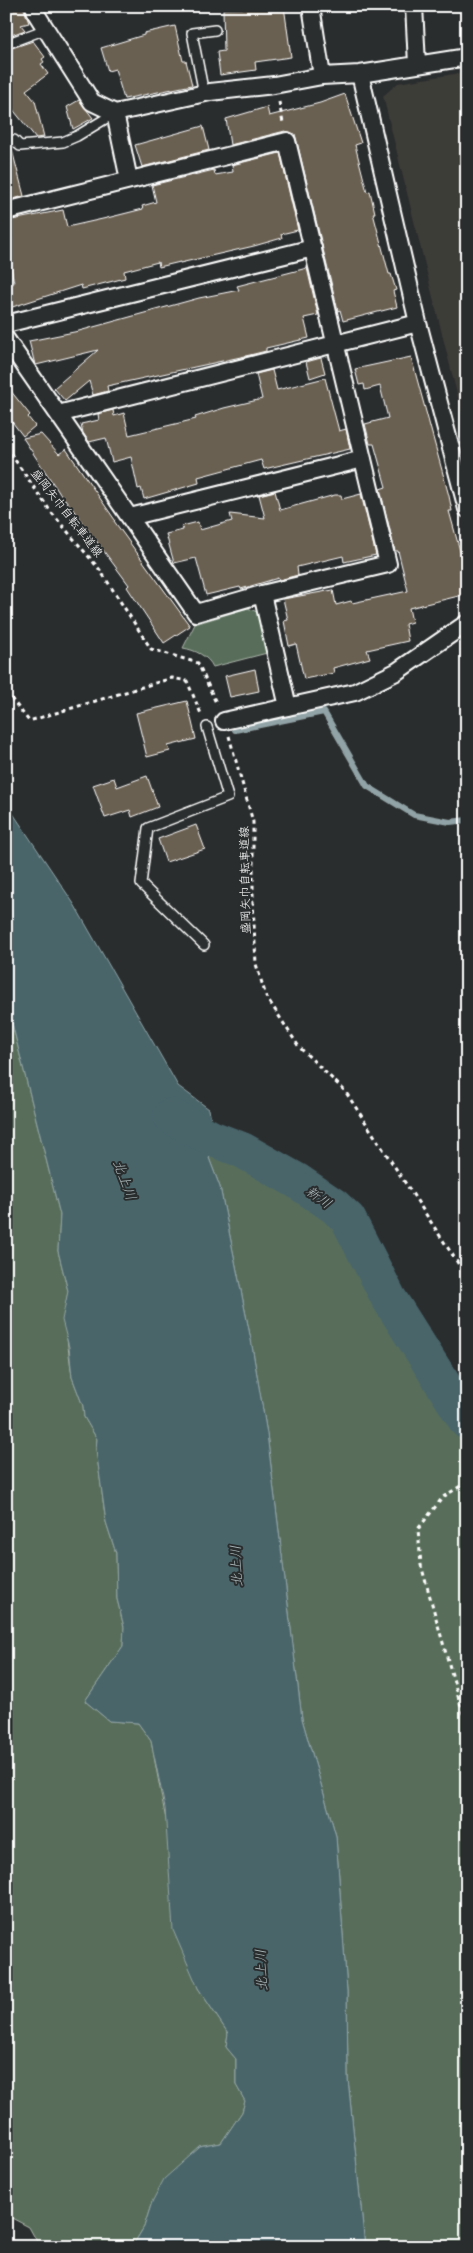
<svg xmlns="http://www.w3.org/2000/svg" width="473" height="2253" font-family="Delius,'Klee One',sans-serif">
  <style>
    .built { fill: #3d3c38 }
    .green { fill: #596e5a; stroke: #acb6ac }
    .water { fill: #48656b; stroke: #91a3a6 }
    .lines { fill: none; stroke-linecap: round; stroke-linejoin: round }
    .stream { stroke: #91a3a6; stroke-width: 6 }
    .river { stroke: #48656b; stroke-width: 36 }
    .building { fill: #6a6051; stroke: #fff }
    .lane-casing { stroke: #fff; stroke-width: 12 }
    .street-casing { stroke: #fff; stroke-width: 20 }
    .path { stroke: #fff; stroke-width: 3; stroke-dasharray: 4 4; stroke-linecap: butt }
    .lane { stroke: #2a2d2e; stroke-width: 9 }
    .street { stroke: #2a2d2e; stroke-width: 16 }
    .labels { text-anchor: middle; stroke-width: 4; stroke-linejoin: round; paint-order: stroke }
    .street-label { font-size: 12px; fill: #fff; stroke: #2a2d2e }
    .water-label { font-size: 14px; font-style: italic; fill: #adbabc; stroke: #2a2d2e }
  </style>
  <rect width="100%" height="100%" fill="#2a2d2e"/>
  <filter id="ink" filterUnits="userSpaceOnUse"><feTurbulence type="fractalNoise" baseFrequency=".02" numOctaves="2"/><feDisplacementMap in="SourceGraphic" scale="10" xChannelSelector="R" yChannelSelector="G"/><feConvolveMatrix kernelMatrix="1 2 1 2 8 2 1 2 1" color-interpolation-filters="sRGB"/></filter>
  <g filter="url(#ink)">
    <path class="built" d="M 467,72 L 467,434 L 383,96 L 398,83 Z"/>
    <path class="green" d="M 248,608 L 257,612 L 267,653 L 213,667 C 208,656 195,650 183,648 L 195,624 Z
      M 6,1009 L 10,1015 L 60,1215 L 58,1251 L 68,1291 L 66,1304 L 67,1339 L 72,1377 L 83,1406 L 84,1417 L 97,1439 L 96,1449 L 106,1522 L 116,1553 L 117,1599 L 124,1627 L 123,1646 L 85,1701 L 109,1721 L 138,1723 L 151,1741 L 198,1988 L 228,2033 L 226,2047 L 236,2059 L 236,2085 L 245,2101 L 242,2112 L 221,2143 L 200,2147 L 152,2202 L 144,2227 L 132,2247 L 40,2247 L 29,2227 L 6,2215 Z
      M 216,1150 C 257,1174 298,1197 333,1227 L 467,1451 L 467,2247 L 365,2247 L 348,2079 L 347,1991 L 336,1836 L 302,1719 L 267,1434 L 251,1340 L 220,1187 L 209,1158 Z"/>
    <path class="water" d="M 6,803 L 74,904 L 178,1086 L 209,1109 L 216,1150 L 209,1158 L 220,1187 L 251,1340 L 267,1434 L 302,1719 L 336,1836 L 347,1991 L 348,2079 L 365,2247 L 132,2247 L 144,2227 L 152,2202 L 164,2179 L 200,2147 L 221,2143 L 242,2112 L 245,2101 L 236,2085 L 236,2059 L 226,2047 L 228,2033 L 198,1988 L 173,1930 L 165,1808 L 151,1741 L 138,1723 L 109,1721 L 85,1701 L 123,1646 L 124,1627 L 117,1599 L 116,1553 L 106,1522 L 96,1449 L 97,1439 L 84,1417 L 83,1406 L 72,1377 L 69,1347 L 62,1320 L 68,1291 L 58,1251 L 60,1215 L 10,1015 L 6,1009 Z"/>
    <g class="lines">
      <path class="stream" d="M 235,730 L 324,712 L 367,786 L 414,815 L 450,822 L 467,820"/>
      <path class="river" d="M 171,1116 L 211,1138 L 242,1150 L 297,1181 L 334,1206 L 348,1219 L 388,1297 L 467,1422"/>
    </g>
    <path class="building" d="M 6,6 L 23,6 L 29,23 L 21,25 L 25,30 L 6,37 Z
      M 257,6 L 284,6 L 291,57 L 255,62 L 256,70 L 220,75 L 217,52 L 224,51 L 223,9 L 257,8 Z
      M 175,26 L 183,61 L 186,61 L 192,85 L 124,99 L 115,69 L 108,71 L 101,48 L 144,35 L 144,33 Z
      M 33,41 L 45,57 L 42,59 L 44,62 L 41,64 L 48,74 L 26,90 L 35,101 L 44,137 L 36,138 L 6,101 L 6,50 Z
      M 345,94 L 361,143 L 355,145 L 367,192 L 370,191 L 375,213 L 373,213 L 389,274 L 391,274 L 396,290 L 393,291 L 397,307 L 343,321 L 340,310 L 338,311 L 295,134 L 285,131 L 230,145 L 226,119 L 267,107 L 269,116 L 320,103 Z
      M 79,100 L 93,118 L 73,129 L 67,107 Z
      M 203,126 L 209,150 L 142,167 L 135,145 Z
      M 12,150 L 24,196 L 6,201 L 6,151 Z
      M 280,153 L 298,230 L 281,234 L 282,238 L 254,246 L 180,263 L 180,262 L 159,267 L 158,262 L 124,271 L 125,278 L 82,289 L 81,285 L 6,309 L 6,286 L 14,283 L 6,242 L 12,241 L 7,221 L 63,210 L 67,227 L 107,218 L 143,209 L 142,206 L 156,202 L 152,185 L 214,170 L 215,175 L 233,172 L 232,165 Z
      M 307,268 L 318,315 L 304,318 L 309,338 L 266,348 L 266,351 L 250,355 L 107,386 L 108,391 L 93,395 L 89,381 L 65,401 L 54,388 L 98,350 L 36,365 L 34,361 L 29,341 L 79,331 L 199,298 L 239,290 L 237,286 Z
      M 411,357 L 449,496 L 452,511 L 449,511 L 467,576 L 467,594 L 409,608 L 412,622 L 405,624 L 408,641 L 367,650 L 370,658 L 333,668 L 334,673 L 304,679 L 296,644 L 289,646 L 284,621 L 288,620 L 283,599 L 333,590 L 336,605 L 351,601 L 352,603 L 408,591 L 398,551 L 395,551 L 380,489 L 386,487 L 374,444 L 370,444 L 365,424 L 388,418 L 380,386 L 365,390 L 364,384 L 359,385 L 355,369 Z
      M 321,358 L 325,373 L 310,378 L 306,362 Z
      M 272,370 L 277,390 L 325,378 L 339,431 L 346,429 L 350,449 L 264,469 L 261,460 L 198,477 L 199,483 L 144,499 L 141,488 L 138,489 L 131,457 L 112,462 L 106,438 L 89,442 L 83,433 L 81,424 L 99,420 L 98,414 L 113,410 L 114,416 L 124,413 L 129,435 L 196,419 L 195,417 L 224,408 L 262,399 L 256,374 Z
      M 6,385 L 30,415 L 28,417 L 35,426 L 23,436 L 6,414 Z
      M 41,434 L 59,454 L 66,449 L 115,520 L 114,521 L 190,626 L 164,643 L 127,587 L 129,585 L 65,499 L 64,500 L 23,438 Z
      M 275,491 L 280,510 L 335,495 L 341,495 L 342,499 L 361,494 L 376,555 L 344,562 L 343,556 L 297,567 L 298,575 L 279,580 L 278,578 L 241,589 L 240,587 L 206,595 L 196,558 L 174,563 L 166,534 L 183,530 L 182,526 L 198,522 L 200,530 L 232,521 L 230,514 L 265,518 L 259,495 Z
      M 255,669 L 259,691 L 230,697 L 225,676 Z
      M 187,701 L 196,739 L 168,746 L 170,751 L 147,757 L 136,713 Z
      M 147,776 L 158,807 L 132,817 L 130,810 L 105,818 L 93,785 L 114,778 L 117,787 Z
      M 196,825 L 205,849 L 166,862 L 158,839 Z"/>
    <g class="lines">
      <defs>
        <path id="lane" d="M 6,44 L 46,29
          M 204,94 L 192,33 L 215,30
          M 14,140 L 20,146 L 63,142 L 77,136 L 115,113
          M 204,945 L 141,884 L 148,828 L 228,797 L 207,727"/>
        <path id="street" d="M 34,6 L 37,15 L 92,102 L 115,113 L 210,92 L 274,85 L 322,76 L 360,74 L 467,57
          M 311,6 L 322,76
          M 414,6 L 417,64
          M 360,74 L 418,323 L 467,509
          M 115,113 L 129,180
          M 6,211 L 287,141 L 388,564 L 262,594 L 196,613 L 6,339
          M 6,324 L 313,248
          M 58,414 L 418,323
          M 130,517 L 363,459
          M 262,594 L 288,707
          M 224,721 L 355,692 L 396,672 L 467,623"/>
      </defs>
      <use href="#lane" class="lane-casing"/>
      <use href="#street" class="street-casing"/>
      <path class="path" d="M 279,102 L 283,123
        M 6,447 L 51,512 L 100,570 L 151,649 L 198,663 L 217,705
        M 6,692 L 29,721 L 172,678 L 187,681 L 202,716
        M 229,736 L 253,822 L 253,904 L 256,964 L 266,996 L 299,1047 L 345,1091 L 467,1277
        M 467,1482 L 443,1497 L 418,1529 L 421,1565 L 467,1728"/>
      <use href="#lane" class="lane"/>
      <use href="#street" class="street"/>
    </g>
  </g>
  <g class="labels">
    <g class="street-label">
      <text transform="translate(67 513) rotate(52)" y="4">盛岡矢巾自転車道線</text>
      <text transform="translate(245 880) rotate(-91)" y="4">盛岡矢巾自転車道線</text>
    </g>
    <g class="water-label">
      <text transform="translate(125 1180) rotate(70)" y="5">北上川</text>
      <text transform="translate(319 1197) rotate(36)" y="5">新川</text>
      <text transform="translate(236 1566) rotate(-93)" y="5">北上川</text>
      <text transform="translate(261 1970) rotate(-93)" y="5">北上川</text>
    </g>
  </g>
  <rect width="473" height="2253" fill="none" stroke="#2a2d2e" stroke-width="25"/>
  <rect x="12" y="12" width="448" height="2228" fill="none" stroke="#fff" stroke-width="2" filter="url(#ink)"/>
</svg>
